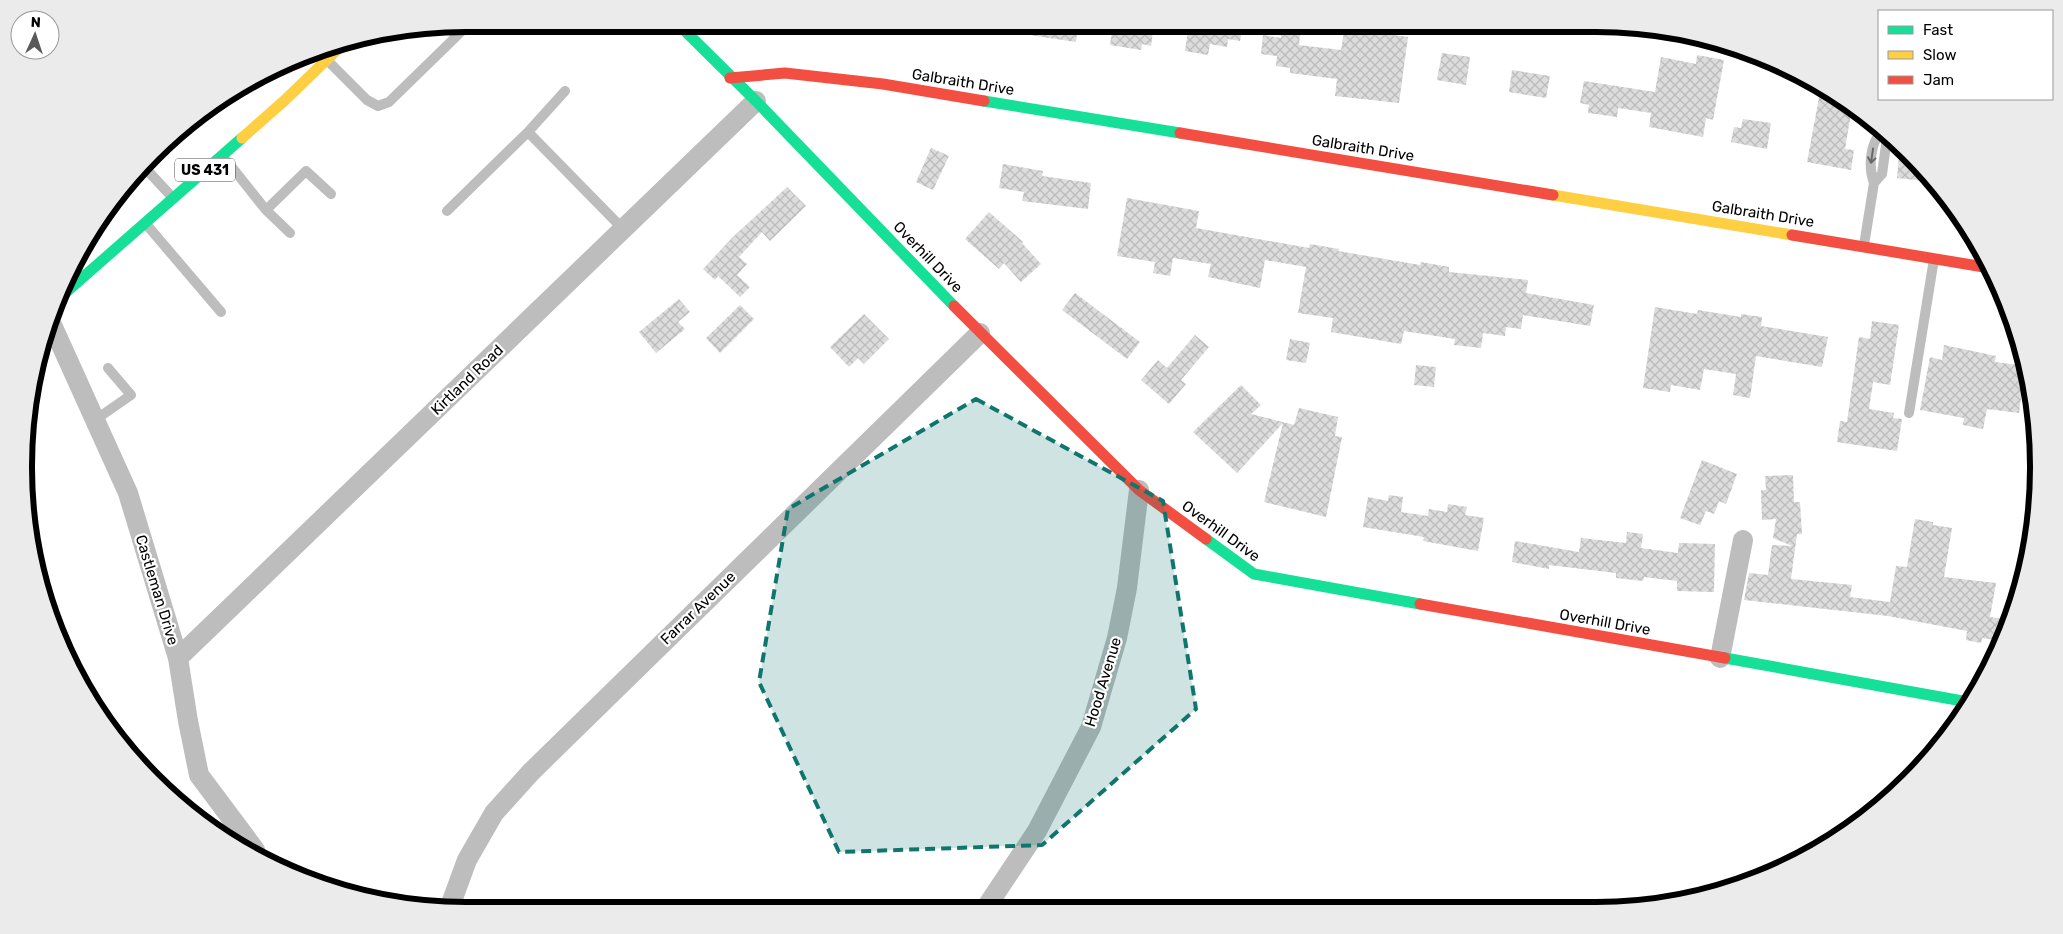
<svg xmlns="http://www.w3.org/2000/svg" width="2063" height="934" font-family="Rubik,sans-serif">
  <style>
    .building { fill: url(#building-cross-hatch) }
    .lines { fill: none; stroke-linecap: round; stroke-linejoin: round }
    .lane { stroke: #bdbdbd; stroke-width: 10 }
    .street { stroke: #bdbdbd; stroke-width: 20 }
    .fast { stroke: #16e098; stroke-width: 11 }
    .slow { stroke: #ffcf43; stroke-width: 11 }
    .jam { stroke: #f24e42; stroke-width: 11 }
    .oneway { stroke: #686868 }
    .marked { fill: #0f766e; fill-opacity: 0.2; stroke: #0f766e; stroke-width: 4; stroke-dasharray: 10 6; stroke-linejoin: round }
    .labels { text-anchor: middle; stroke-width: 4.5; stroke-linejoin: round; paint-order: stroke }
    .shield { fill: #fff; stroke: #4c4c4c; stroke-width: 1 }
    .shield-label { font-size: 14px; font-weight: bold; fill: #000 }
    .street-label { font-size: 15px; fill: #000; stroke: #fff }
    .rim { fill: none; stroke: #000; stroke-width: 6 }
  </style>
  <defs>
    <pattern id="building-cross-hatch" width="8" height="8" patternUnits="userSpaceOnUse" patternTransform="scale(1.25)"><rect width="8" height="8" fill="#dcdcdc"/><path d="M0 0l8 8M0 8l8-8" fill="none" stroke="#bbb"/></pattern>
  </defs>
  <rect width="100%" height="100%" fill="#fff"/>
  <path class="building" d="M 1010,24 L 1078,24 L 1076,42 L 1010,32 Z
    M 1113,24 L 1154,24 L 1151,46 L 1142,44 L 1141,50 L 1110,45 Z
    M 1189,24 L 1243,24 L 1240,41 L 1228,39 L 1227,47 L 1210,44 L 1208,55 L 1185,51 Z
    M 1345,26 L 1379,31 L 1380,27 L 1393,29 L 1393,35 L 1408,37 L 1399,103 L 1335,96 L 1337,79 L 1290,73 L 1290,68 L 1276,66 L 1277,56 L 1261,54 L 1263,35 L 1281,38 L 1281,32 L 1300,35 L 1299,45 L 1341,50 Z
    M 1442,53 L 1470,57 L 1466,85 L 1437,80 Z
    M 1697,55 L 1724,60 L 1713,120 L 1706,118 L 1703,137 L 1649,127 L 1651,113 L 1618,108 L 1617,117 L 1588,113 L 1589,105 L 1580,103 L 1584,81 L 1655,92 L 1661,57 L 1696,64 Z
    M 1512,70 L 1550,76 L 1546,98 L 1509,92 Z
    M 1821,87 L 1842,98 L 1852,107 L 1845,149 L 1854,150 L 1851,170 L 1807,162 Z
    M 1743,119 L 1771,123 L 1767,149 L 1731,142 L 1734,127 L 1741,128 Z
    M 931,148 L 949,156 L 933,190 L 916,182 Z
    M 1899,156 L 1913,157 L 1933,182 L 1897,178 Z
    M 1003,164 L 1043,171 L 1042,176 L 1091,183 L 1088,209 L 1022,201 L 1024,192 L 999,188 Z
    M 787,187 L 806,206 L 770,241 L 762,232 L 739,257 L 747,264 L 737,275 L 750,287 L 740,297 L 718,276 L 715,280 L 703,269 L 732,238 Z
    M 1127,198 L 1199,211 L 1196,228 L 1309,248 L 1310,244 L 1339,249 L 1338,251 L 1420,265 L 1421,262 L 1449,267 L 1449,272 L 1528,280 L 1526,293 L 1594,305 L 1590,326 L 1523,315 L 1521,329 L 1506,327 L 1505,336 L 1483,333 L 1481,348 L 1454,345 L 1455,339 L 1404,331 L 1401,344 L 1331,332 L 1333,318 L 1298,313 L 1306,267 L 1265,260 L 1260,288 L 1208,277 L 1211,264 L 1173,258 L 1170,276 L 1153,273 L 1155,262 L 1117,256 Z
    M 989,212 L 1023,242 L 1022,243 L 1041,264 L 1021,282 L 1004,263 L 999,269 L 965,239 Z
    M 1075,293 L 1140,342 L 1127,359 L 1062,310 Z
    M 679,299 L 690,312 L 678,322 L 685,329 L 656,353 L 639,332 Z
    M 740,305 L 754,319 L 720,353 L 706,338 Z
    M 1655,307 L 1697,314 L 1698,310 L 1741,317 L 1741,314 L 1762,317 L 1761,326 L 1828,337 L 1822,367 L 1756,356 L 1750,398 L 1733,395 L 1736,374 L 1704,369 L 1700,390 L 1671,385 L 1670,392 L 1643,388 Z
    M 864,314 L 889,339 L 864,364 L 858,358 L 849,367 L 830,347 Z
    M 1872,321 L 1899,325 L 1890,385 L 1873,382 L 1869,409 L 1894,413 L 1893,418 L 1902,419 L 1897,451 L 1837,442 L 1840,421 L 1847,422 L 1859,337 L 1870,339 Z
    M 1195,335 L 1209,347 L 1181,380 L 1186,384 L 1169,404 L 1141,380 L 1158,360 L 1167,368 Z
    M 1290,339 L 1310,343 L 1306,363 L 1286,360 Z
    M 1944,345 L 1996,356 L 1995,362 L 2026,366 L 2032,391 L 2022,390 L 2019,413 L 1987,409 L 1983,429 L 1963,425 L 1964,418 L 1920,410 L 1930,357 L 1942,360 Z
    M 1416,365 L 1436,367 L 1434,387 L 1414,385 Z
    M 1241,385 L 1261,405 L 1251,414 L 1294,425 L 1299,408 L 1338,417 L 1335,436 L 1342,437 L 1326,517 L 1264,502 L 1283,423 L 1237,473 L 1193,432 Z
    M 1702,460 L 1737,474 L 1726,504 L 1719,501 L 1714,514 L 1706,511 L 1700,525 L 1680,518 Z
    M 1793,475 L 1794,502 L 1800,502 L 1802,534 L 1797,534 L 1791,579 L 1852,585 L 1850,597 L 1890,602 L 1896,566 L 1907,567 L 1915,519 L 1933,522 L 1933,525 L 1952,528 L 1944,577 L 1996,583 L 1990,617 L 2010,620 L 2003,641 L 1982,638 L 1981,643 L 1966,640 L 1967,631 L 1888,616 L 1744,600 L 1749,573 L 1768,575 L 1772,545 L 1792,546 L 1773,538 L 1776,519 L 1762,520 L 1761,490 L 1766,490 L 1765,476 Z
    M 1389,495 L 1403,497 L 1401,512 L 1428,516 L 1429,509 L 1447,512 L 1448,504 L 1467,507 L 1465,515 L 1484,518 L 1478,551 L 1423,541 L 1424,537 L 1363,527 L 1368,497 L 1388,501 Z
    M 1627,532 L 1643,534 L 1641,548 L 1678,553 L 1679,543 L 1715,544 L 1714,592 L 1677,591 L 1677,581 L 1644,577 L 1643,581 L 1616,578 L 1616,573 L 1549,565 L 1549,569 L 1512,562 L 1515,541 L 1579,552 L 1581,538 L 1626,543 Z"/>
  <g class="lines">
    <path class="lane" d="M 328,61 L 367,100 L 378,106 L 389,102 L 469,24
      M 528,132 L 565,91
      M 223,156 L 266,210 L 290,233
      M 1874,183 C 1868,167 1870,143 1882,131
      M 173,198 L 146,169 L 182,128
      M 266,210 L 306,171 L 331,194
      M 447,211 L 528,132 L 623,229
      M 146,224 L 221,312
      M 1864,245 L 1874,183 L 1882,174 L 1887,138 L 1885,133
      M 1909,413 L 1934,259
      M 95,420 L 131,395 L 108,368"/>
    <path class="street" d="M 53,327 L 128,493 L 178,658 L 188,721 L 199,775 L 255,850
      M 178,658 L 756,101
      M 1720,658 L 1743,540
      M 449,909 L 467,860 L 494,813 L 531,772 L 980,333
      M 985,909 L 1037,831 L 1091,727 L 1117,638 L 1127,588 L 1139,490"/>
    <path class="fast" d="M 678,24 L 756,101 L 954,306
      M 984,101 L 1180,133
      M 65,293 L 242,138
      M 1206,539 L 1254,574 L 1420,604
      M 1725,658 L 1968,702"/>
    <path class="slow" d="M 242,138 L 284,101 L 343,44
      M 1553,195 L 1792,235"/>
    <path class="jam" d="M 730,78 L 785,73 L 883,84 L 984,101
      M 1180,133 L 1553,195
      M 1792,235 L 1990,268
      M 954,306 L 1139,490 L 1206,539
      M 1420,604 L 1725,658"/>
  </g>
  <defs><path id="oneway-shaft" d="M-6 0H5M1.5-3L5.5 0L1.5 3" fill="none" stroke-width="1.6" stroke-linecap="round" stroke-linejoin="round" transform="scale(1.25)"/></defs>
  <use class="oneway" href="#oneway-shaft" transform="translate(1872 156) rotate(98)"/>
  <path class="marked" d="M 976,399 L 1163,501 L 1196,709 L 1042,845 L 839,852 L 759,682 L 788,509 Z"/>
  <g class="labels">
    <rect class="shield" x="175" y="158.5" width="60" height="23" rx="4"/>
    <g class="shield-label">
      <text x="205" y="175">US 431</text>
    </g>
    <g class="street-label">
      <text transform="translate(963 82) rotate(9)" y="5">Galbraith Drive</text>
      <text transform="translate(1363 148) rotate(9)" y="5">Galbraith Drive</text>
      <text transform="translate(1763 214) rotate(9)" y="5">Galbraith Drive</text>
      <text transform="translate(928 257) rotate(46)" y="5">Overhill Drive</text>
      <text transform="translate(467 380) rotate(-44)" y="5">Kirtland Road</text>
      <text transform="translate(1221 531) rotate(36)" y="5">Overhill Drive</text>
      <text transform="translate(157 590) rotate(73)" y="5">Castleman Drive</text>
      <text transform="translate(698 608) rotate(-44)" y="5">Farrar Avenue</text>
      <text transform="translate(1605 622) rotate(10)" y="5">Overhill Drive</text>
      <text transform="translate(1103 682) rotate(-73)" y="5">Hood Avenue</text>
    </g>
  </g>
  <path d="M0 0H2063V934H0ZM466 32H1596A434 434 0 0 1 2030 466V468A434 434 0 0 1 1596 902H466A434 434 0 0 1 32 468V466A434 434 0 0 1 466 32Z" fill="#ebebeb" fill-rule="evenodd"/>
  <path class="rim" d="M466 32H1596A434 434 0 0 1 2030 466V468A434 434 0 0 1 1596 902H466A434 434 0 0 1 32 468V466A434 434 0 0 1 466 32Z"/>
  <rect x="1878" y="10" width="175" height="90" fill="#ffffff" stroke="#999999"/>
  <rect x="1888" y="26" width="25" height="8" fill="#16e098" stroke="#999999"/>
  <text x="1923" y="35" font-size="15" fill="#000000">Fast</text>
  <rect x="1888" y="51" width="25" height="8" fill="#ffcf43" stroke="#999999"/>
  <text x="1923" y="60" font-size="15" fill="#000000">Slow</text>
  <rect x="1888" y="76" width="25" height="8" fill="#f24e42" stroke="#999999"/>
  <text x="1923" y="85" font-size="15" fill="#000000">Jam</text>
  <g transform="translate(35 35) rotate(3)"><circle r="24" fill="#ffffff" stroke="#999999"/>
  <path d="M0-4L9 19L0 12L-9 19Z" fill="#595959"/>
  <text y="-8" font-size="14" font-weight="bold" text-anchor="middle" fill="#000000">N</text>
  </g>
</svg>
